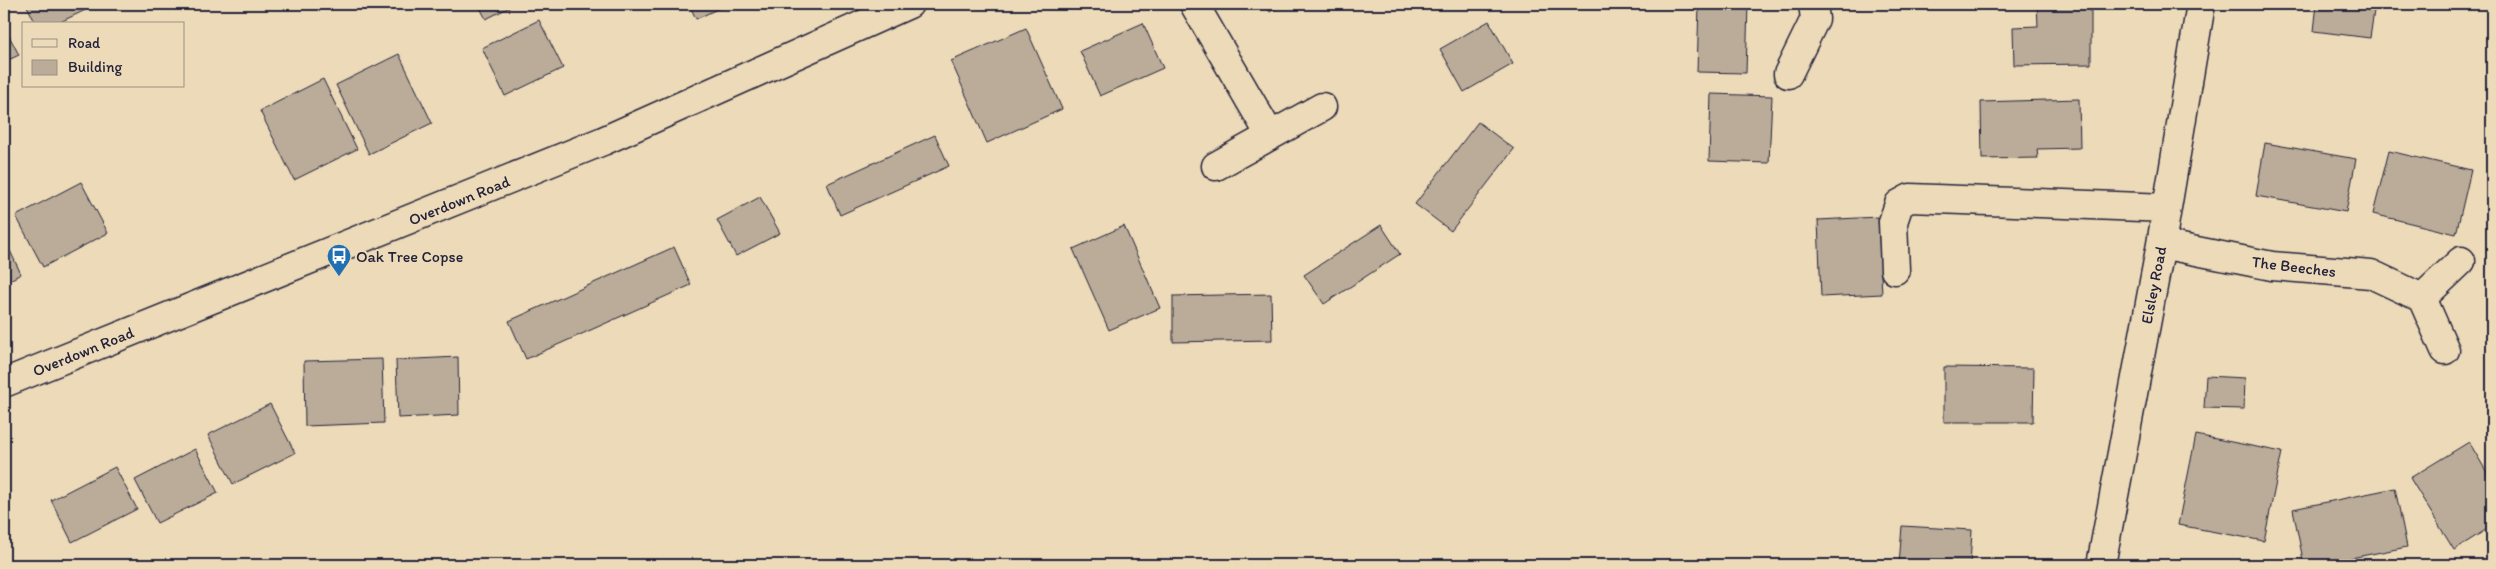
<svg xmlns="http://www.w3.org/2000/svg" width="2496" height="569" font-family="Itim,sans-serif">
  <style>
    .building { fill: #baac99; stroke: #22223b }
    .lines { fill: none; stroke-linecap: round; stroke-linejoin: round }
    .minor-casing { stroke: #22223b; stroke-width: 31 }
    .minor { stroke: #eddab8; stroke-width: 28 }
    .labels { text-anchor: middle; stroke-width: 4; stroke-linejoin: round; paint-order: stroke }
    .street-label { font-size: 16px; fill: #22223b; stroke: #eddab8 }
    .poi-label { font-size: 16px; fill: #22223b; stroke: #eddab8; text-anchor: start }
  </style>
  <rect width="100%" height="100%" fill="#eddab8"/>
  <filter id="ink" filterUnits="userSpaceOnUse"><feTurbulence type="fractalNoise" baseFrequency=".02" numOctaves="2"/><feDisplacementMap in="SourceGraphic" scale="10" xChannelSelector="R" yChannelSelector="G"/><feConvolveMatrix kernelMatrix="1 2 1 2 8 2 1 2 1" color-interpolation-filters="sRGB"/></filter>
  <g filter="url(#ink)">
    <path class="building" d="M 26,4 L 98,4 L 56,24 L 36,24 Z
      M 478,4 L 516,4 L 486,19 Z
      M 689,4 L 728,4 L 696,19 Z
      M 1265,4 L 1283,4 L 1270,12 Z
      M 1699,4 L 1748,4 L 1746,73 L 1697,72 Z
      M 2037,4 L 2091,4 L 2091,64 L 2014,65 L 2013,27 L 2038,26 Z
      M 2317,4 L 2375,4 L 2370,38 L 2314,31 Z
      M 539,20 L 563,68 L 505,96 L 482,48 Z
      M 1489,21 L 1513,64 L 1464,92 L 1440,49 Z
      M 1143,23 L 1163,68 L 1100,96 L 1080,51 Z
      M 4,26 L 19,55 L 4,62 Z
      M 1026,28 L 1062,109 L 987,143 L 951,61 Z
      M 399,54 L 432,123 L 369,154 L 336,85 Z
      M 323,79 L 357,149 L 294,180 L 260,111 Z
      M 1711,94 L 1772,96 L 1769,163 L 1709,161 Z
      M 2079,99 L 2080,148 L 2037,149 L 2038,158 L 1982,159 L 1981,102 Z
      M 1478,122 L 1514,149 L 1451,231 L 1415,204 Z
      M 935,135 L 949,166 L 840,215 L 827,184 Z
      M 2265,143 L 2356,159 L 2346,212 L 2256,196 Z
      M 2389,151 L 2471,170 L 2456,234 L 2373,214 Z
      M 81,182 L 108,233 L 43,267 L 16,216 Z
      M 760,197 L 780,233 L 736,256 L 717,220 Z
      M 1878,217 L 1882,294 L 1821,297 L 1818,220 Z
      M 1381,225 L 1400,254 L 1324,304 L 1304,275 Z
      M 1124,226 L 1160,308 L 1109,330 L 1073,249 Z
      M 4,238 L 21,274 L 4,283 Z
      M 674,247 L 691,285 L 526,359 L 509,321 Z
      M 1271,294 L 1272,340 L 1173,342 L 1173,296 Z
      M 458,357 L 459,415 L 398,418 L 396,360 Z
      M 382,359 L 384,423 L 305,426 L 304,361 Z
      M 1944,367 L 2034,368 L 2033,422 L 1944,422 Z
      M 2206,376 L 2245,378 L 2244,409 L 2204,408 Z
      M 270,404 L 295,453 L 233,484 L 208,435 Z
      M 2196,435 L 2282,452 L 2264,541 L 2178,525 Z
      M 2469,442 L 2492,481 L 2492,526 L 2454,550 L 2410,478 Z
      M 195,449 L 218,493 L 157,523 L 135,480 Z
      M 115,467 L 137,509 L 72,542 L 51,500 Z
      M 2395,488 L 2407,547 L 2315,565 L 2304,565 L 2293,509 Z
      M 1902,526 L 1972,530 L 1970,565 L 1899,565 Z"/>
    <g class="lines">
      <defs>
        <path id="minor" d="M 1194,4 L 1270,135
          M 1788,74 L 1815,19 L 1813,4
          M 1216,166 L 1322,107
          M 2161,244 L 2272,266 L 2371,274 L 2422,298
          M 1895,270 L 1893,222 L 1899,204 L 1910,198 L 2167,208
          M 2445,350 L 2422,298 L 2461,261
          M 4,383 L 603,141 L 909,4
          M 2101,565 L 2161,244 L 2201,4"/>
      </defs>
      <use href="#minor" class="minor-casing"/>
      <use href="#minor" class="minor"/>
    </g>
  </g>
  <defs>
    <symbol id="bus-pin" viewBox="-11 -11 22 30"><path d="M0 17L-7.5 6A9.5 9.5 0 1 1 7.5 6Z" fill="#1f6fb2" stroke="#eddab8"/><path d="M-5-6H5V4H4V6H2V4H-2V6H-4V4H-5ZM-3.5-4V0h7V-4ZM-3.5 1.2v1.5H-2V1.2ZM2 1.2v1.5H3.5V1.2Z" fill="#fff"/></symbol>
  </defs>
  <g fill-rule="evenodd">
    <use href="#bus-pin" x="325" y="242" width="28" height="38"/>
  </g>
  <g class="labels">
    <g class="street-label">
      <text transform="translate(459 200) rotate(-22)" y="6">Overdown Road</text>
      <text transform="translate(2294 266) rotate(7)" y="6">The Beeches</text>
      <text transform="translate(2153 285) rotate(-79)" y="6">Elsley Road</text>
      <text transform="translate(83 351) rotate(-22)" y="6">Overdown Road</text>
    </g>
    <g class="poi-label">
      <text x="356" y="262">Oak Tree Copse</text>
    </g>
  </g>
  <rect width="2496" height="569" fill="none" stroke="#eddab8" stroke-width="20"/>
  <rect x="10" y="10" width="2476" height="549" fill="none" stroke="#22223b" stroke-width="2" filter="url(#ink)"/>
  <rect x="22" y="22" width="162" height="65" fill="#eddab8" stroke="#9c9086"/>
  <rect x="32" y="39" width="25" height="8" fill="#eddab8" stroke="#9c9086"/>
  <text x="68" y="48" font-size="15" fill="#22223b">Road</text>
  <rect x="32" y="60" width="25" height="15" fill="#baac99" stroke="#9c9086"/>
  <text x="68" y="72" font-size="15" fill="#22223b">Building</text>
</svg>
